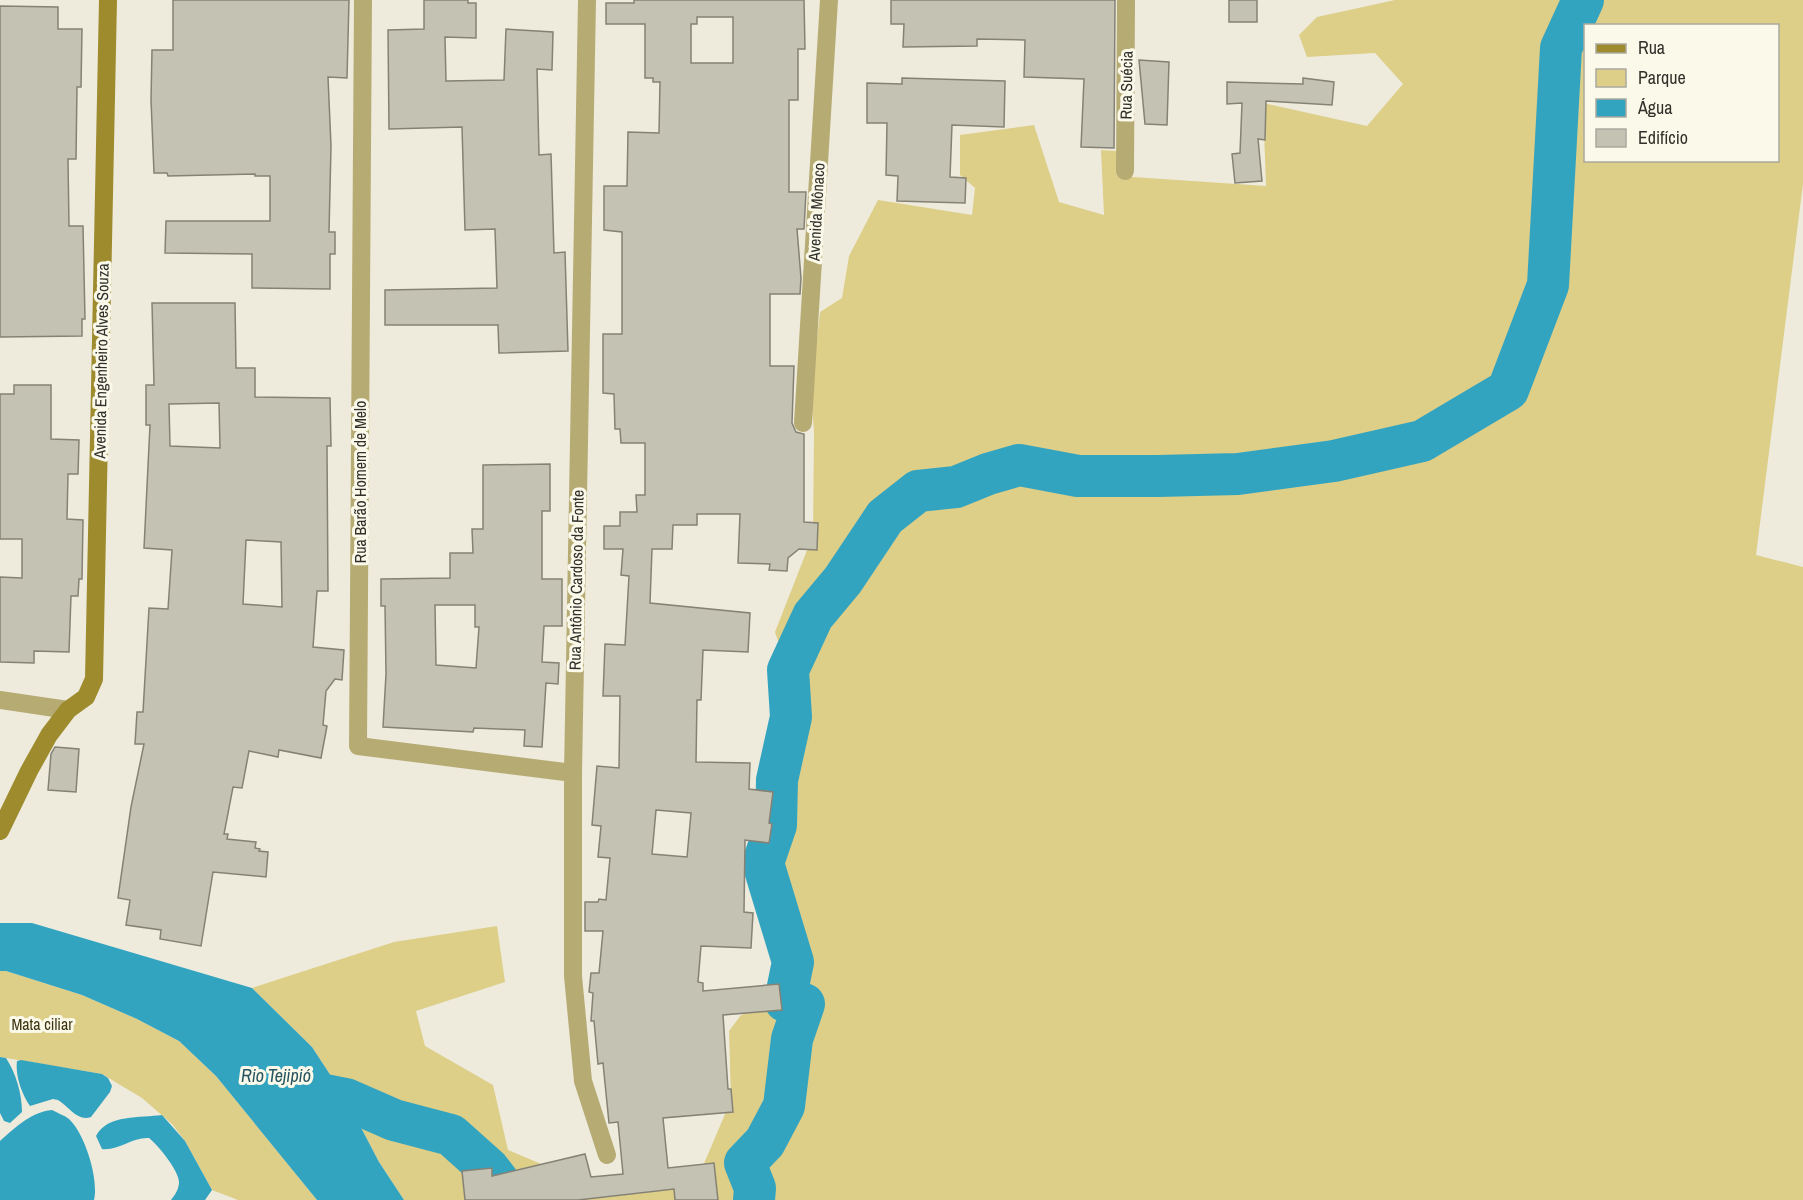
<svg xmlns="http://www.w3.org/2000/svg" width="1803" height="1200" font-family="'Archivo Narrow',sans-serif">
  <style>
    .green { fill: #ddce88; fill-rule: evenodd }
    .water { fill: #33a4c0 }
    .lines { fill: none; stroke-linecap: round; stroke-linejoin: round }
    .river { stroke: #33a4c0; stroke-width: 42 }
    .building { fill: #c4c2b3; stroke: #858275; stroke-width: 1.5; fill-rule: evenodd }
    .minor { stroke: #b7ab74; stroke-width: 18 }
    .tertiary { stroke: #b7ab74; stroke-width: 18 }
    .secondary { stroke: #9e8b2e; stroke-width: 18 }
    .labels { text-anchor: middle; stroke-width: 6; stroke-linejoin: round; paint-order: stroke }
    .street-label { font-size: 16px; fill: #31302b; stroke: #fbf9ea }
    .park-label { font-size: 16px; fill: #3b340f; stroke: #fbf9ea }
    .water-label { font-size: 18px; font-style: italic; fill: #265561; stroke: #fbf9ea }
  </style>
  <rect width="100%" height="100%" fill="#eeebdd"/>
  <path class="green" d="M 1395,0 L 1803,0 L 1803,184 L 1756,555 L 1803,567 L 1803,1200 L 404,1200 L 379,1162 L 346,1099 L 312,1047 L 252,988 L 394,942 L 497,926 L 505,982 L 416,1011 L 425,1046 L 493,1085 L 508,1150 L 572,1177 L 700,1173 L 731,1100 L 729,1031 L 741,1015 L 785,1001 L 793,962 L 763,863 L 776,825 L 777,780 L 791,717 L 788,670 L 775,632 L 813,535 L 814,432 L 811,394 L 820,312 L 842,298 L 849,256 L 878,200 L 972,215 L 975,188 L 960,175 L 960,135 L 1034,125 L 1059,202 L 1104,215 L 1101,150 L 1116,151 L 1118,176 L 1266,186 L 1263,103 L 1367,126 L 1403,84 L 1375,53 L 1307,57 L 1299,35 L 1317,17 ZM 1586,26 L 1778,26 L 1778,160 L 1586,160 Z
    M 0,971 L 6,971 L 82,995 L 137,1019 L 179,1041 L 216,1076 L 317,1200 L 238,1200 L 212,1190 L 185,1141 L 172,1124 L 142,1098 L 102,1074 L 0,1057 Z"/>
  <path class="water" d="M 0,923 L 32,923 L 252,988 L 312,1047 L 346,1099 L 379,1162 L 404,1200 L 317,1200 L 216,1076 L 179,1041 L 137,1019 L 82,995 L 6,971 L 0,971 Z
    M 0,1057 L 6,1058 C 16,1073 22,1094 22,1112 L 10,1123 L 4,1121 L 0,1113 Z
    M 21,1060 L 102,1074 L 108,1078 L 112,1086 L 110,1092 L 91,1117 C 78,1122 69,1107 58,1100 L 53,1099 L 30,1106 C 22,1094 15,1076 17,1061 Z
    M 52,1110 C 57,1113 64,1115 69,1119 C 85,1134 99,1179 94,1200 L 0,1200 L 0,1141 C 16,1127 31,1112 52,1110 Z
    M 162,1115 L 185,1141 L 212,1190 L 205,1200 L 171,1200 C 175,1195 179,1189 179,1182 C 179,1171 158,1145 149,1138 C 132,1137 118,1151 102,1149 L 96,1136 C 107,1114 141,1118 162,1115 Z"/>
  <g class="lines">
    <path class="river" d="M 290,1088 L 346,1099 L 394,1120 L 451,1135 L 489,1169 L 513,1200
      M 754,1200 L 755,1188 L 745,1163 L 765,1142 L 784,1106 L 792,1039 L 804,1004 L 785,1001 L 793,962 L 763,863 L 776,825 L 777,780 L 791,717 L 788,670 L 813,616 L 843,580 L 885,517 L 918,491 L 956,487 L 988,474 L 1019,465 L 1078,476 L 1158,476 L 1238,474 L 1334,461 L 1422,441 L 1508,390 L 1548,285 L 1561,48 L 1583,0"/>
  </g>
  <path class="building" d="M 173,0 L 349,0 L 347,78 L 328,77 L 331,146 L 329,232 L 335,232 L 335,254 L 330,254 L 330,289 L 252,288 L 252,254 L 165,253 L 166,221 L 270,221 L 270,176 L 255,176 L 255,174 L 168,176 L 167,173 L 154,173 L 151,100 L 152,50 L 173,50 Z
    M 424,0 L 468,0 L 468,3 L 476,3 L 476,38 L 445,37 L 446,81 L 504,80 L 506,29 L 553,32 L 552,70 L 537,69 L 539,155 L 551,154 L 554,253 L 565,252 L 568,351 L 499,353 L 498,325 L 385,325 L 385,290 L 497,288 L 495,229 L 465,230 L 462,127 L 389,129 L 388,30 L 424,29 Z
    M 634,0 L 804,0 L 805,49 L 798,49 L 798,100 L 789,100 L 789,192 L 806,192 L 804,229 L 797,229 L 801,278 L 800,294 L 770,294 L 770,366 L 794,366 L 792,423 L 796,432 L 804,434 L 804,522 L 818,523 L 817,550 L 799,549 L 788,558 L 787,571 L 769,570 L 770,564 L 738,563 L 740,514 L 697,514 L 697,525 L 673,525 L 672,549 L 652,549 L 650,603 L 750,613 L 748,652 L 703,650 L 701,700 L 697,700 L 696,762 L 750,763 L 749,789 L 773,792 L 769,823 L 772,824 L 769,843 L 745,840 L 744,912 L 753,913 L 751,948 L 701,946 L 698,982 L 703,983 L 703,991 L 779,984 L 782,1010 L 723,1015 L 728,1089 L 731,1089 L 733,1112 L 663,1118 L 668,1168 L 714,1163 L 718,1200 L 675,1200 L 674,1189 L 578,1200 L 465,1200 L 462,1171 L 492,1168 L 492,1176 L 585,1154 L 591,1177 L 623,1174 L 618,1122 L 609,1123 L 603,1063 L 598,1064 L 594,1021 L 591,1021 L 593,993 L 589,992 L 591,973 L 599,973 L 603,931 L 585,931 L 585,902 L 598,902 L 599,899 L 606,900 L 610,858 L 598,857 L 601,826 L 592,825 L 597,766 L 619,768 L 620,696 L 603,696 L 605,644 L 625,645 L 629,576 L 621,575 L 623,549 L 604,549 L 604,526 L 620,526 L 620,512 L 637,512 L 636,495 L 645,495 L 645,443 L 621,443 L 620,429 L 615,429 L 614,394 L 603,393 L 603,334 L 622,334 L 622,232 L 604,230 L 604,186 L 627,186 L 628,132 L 659,133 L 660,82 L 653,82 L 653,78 L 645,78 L 645,24 L 606,24 L 606,3 L 634,3 ZM 697,17 L 733,17 L 733,63 L 691,63 L 691,24 L 697,24 ZM 656,810 L 691,813 L 687,857 L 652,854 Z
    M 891,0 L 1115,0 L 1114,148 L 1081,147 L 1084,79 L 1024,77 L 1025,40 L 977,39 L 977,46 L 903,47 L 904,24 L 891,24 Z
    M 1229,0 L 1257,0 L 1257,22 L 1229,22 Z
    M 0,6 L 58,7 L 58,29 L 82,29 L 81,87 L 77,87 L 76,159 L 68,159 L 69,226 L 83,226 L 85,319 L 82,319 L 82,336 L 0,337 Z
    M 1139,60 L 1169,62 L 1167,125 L 1145,124 Z
    M 902,78 L 1005,81 L 1004,127 L 952,125 L 950,177 L 966,178 L 965,203 L 897,201 L 898,176 L 886,175 L 887,123 L 867,123 L 867,83 L 902,84 Z
    M 1303,78 L 1334,82 L 1332,105 L 1266,101 L 1265,140 L 1258,139 L 1262,181 L 1235,183 L 1232,154 L 1240,153 L 1242,103 L 1227,104 L 1227,82 L 1303,84 Z
    M 152,303 L 235,303 L 236,368 L 255,368 L 255,397 L 330,398 L 331,446 L 327,446 L 328,591 L 317,591 L 313,647 L 344,650 L 342,680 L 335,679 L 326,691 L 323,725 L 327,726 L 321,758 L 279,750 L 278,757 L 249,751 L 242,788 L 233,787 L 224,834 L 228,834 L 227,839 L 256,842 L 255,848 L 260,849 L 259,851 L 268,852 L 266,877 L 213,872 L 201,946 L 160,939 L 161,930 L 126,925 L 130,900 L 118,898 L 131,807 L 144,744 L 135,744 L 137,712 L 143,712 L 149,608 L 168,609 L 172,550 L 144,548 L 150,425 L 146,425 L 146,385 L 154,385 ZM 219,403 L 220,448 L 170,446 L 169,404 ZM 246,540 L 281,542 L 282,607 L 243,604 Z
    M 14,385 L 51,385 L 51,439 L 79,440 L 78,474 L 68,474 L 67,519 L 83,520 L 82,579 L 79,579 L 78,596 L 71,596 L 69,652 L 34,651 L 34,663 L 0,662 L 0,577 L 22,578 L 22,539 L 0,539 L 0,394 L 14,394 Z
    M 550,464 L 550,511 L 542,511 L 542,579 L 562,579 L 562,626 L 544,626 L 542,662 L 559,663 L 558,684 L 546,683 L 542,747 L 524,746 L 525,730 L 474,728 L 473,732 L 383,727 L 386,674 L 385,606 L 381,606 L 381,579 L 450,578 L 450,553 L 473,553 L 472,529 L 483,529 L 483,465 ZM 435,605 L 475,605 L 475,627 L 479,627 L 476,668 L 436,665 Z
    M 55,747 L 79,749 L 76,792 L 48,790 L 51,754 Z"/>
  <g class="lines">
    <path class="minor" d="M 363,0 L 358,746 L 573,773
      M 587,0 L 573,773 L 573,976 L 583,1081 L 607,1155
      M 1125,171 L 1126,0
      M 803,423 L 829,0"/>
    <path class="tertiary" d="M 0,700 L 68,710"/>
    <path class="secondary" d="M 0,831 L 29,771 L 49,735 L 68,710 L 86,697 L 94,679 L 108,0"/>
  </g>
  <g class="labels">
    <g class="street-label">
      <text transform="translate(1126 85) rotate(-89)" y="6">Rua Suécia</text>
      <text transform="translate(816 212) rotate(-87)" y="6">Avenida Mônaco</text>
      <text transform="translate(101 361) rotate(-89)" y="6">Avenida Engenheiro Alves Souza</text>
      <text transform="translate(360 482) rotate(-90)" y="6">Rua Barão Homem de Melo</text>
      <text transform="translate(576 580) rotate(-89)" y="6">Rua Antônio Cardoso da Fonte</text>
    </g>
    <g class="park-label">
      <text x="42" y="1030">Mata ciliar</text>
    </g>
    <g class="water-label">
      <text x="276" y="1082">Rio Tejipió</text>
    </g>
  </g>
  <rect x="1584" y="24" width="195" height="138" fill="#fbf9ea" stroke="#aaa99e" stroke-width="1.5"/>
  <rect x="1596" y="44" width="30" height="9" fill="#9e8b2e" stroke="#aaa99e" stroke-width="1.5"/>
  <text x="1638" y="54" font-size="18" fill="#31302b">Rua</text>
  <rect x="1596" y="69" width="30" height="18" fill="#ddce88" stroke="#aaa99e" stroke-width="1.5"/>
  <text x="1638" y="84" font-size="18" fill="#31302b">Parque</text>
  <rect x="1596" y="99" width="30" height="18" fill="#33a4c0" stroke="#aaa99e" stroke-width="1.5"/>
  <text x="1638" y="114" font-size="18" fill="#31302b">Água</text>
  <rect x="1596" y="129" width="30" height="18" fill="#c4c2b3" stroke="#aaa99e" stroke-width="1.5"/>
  <text x="1638" y="144" font-size="18" fill="#31302b">Edifício</text>
</svg>
